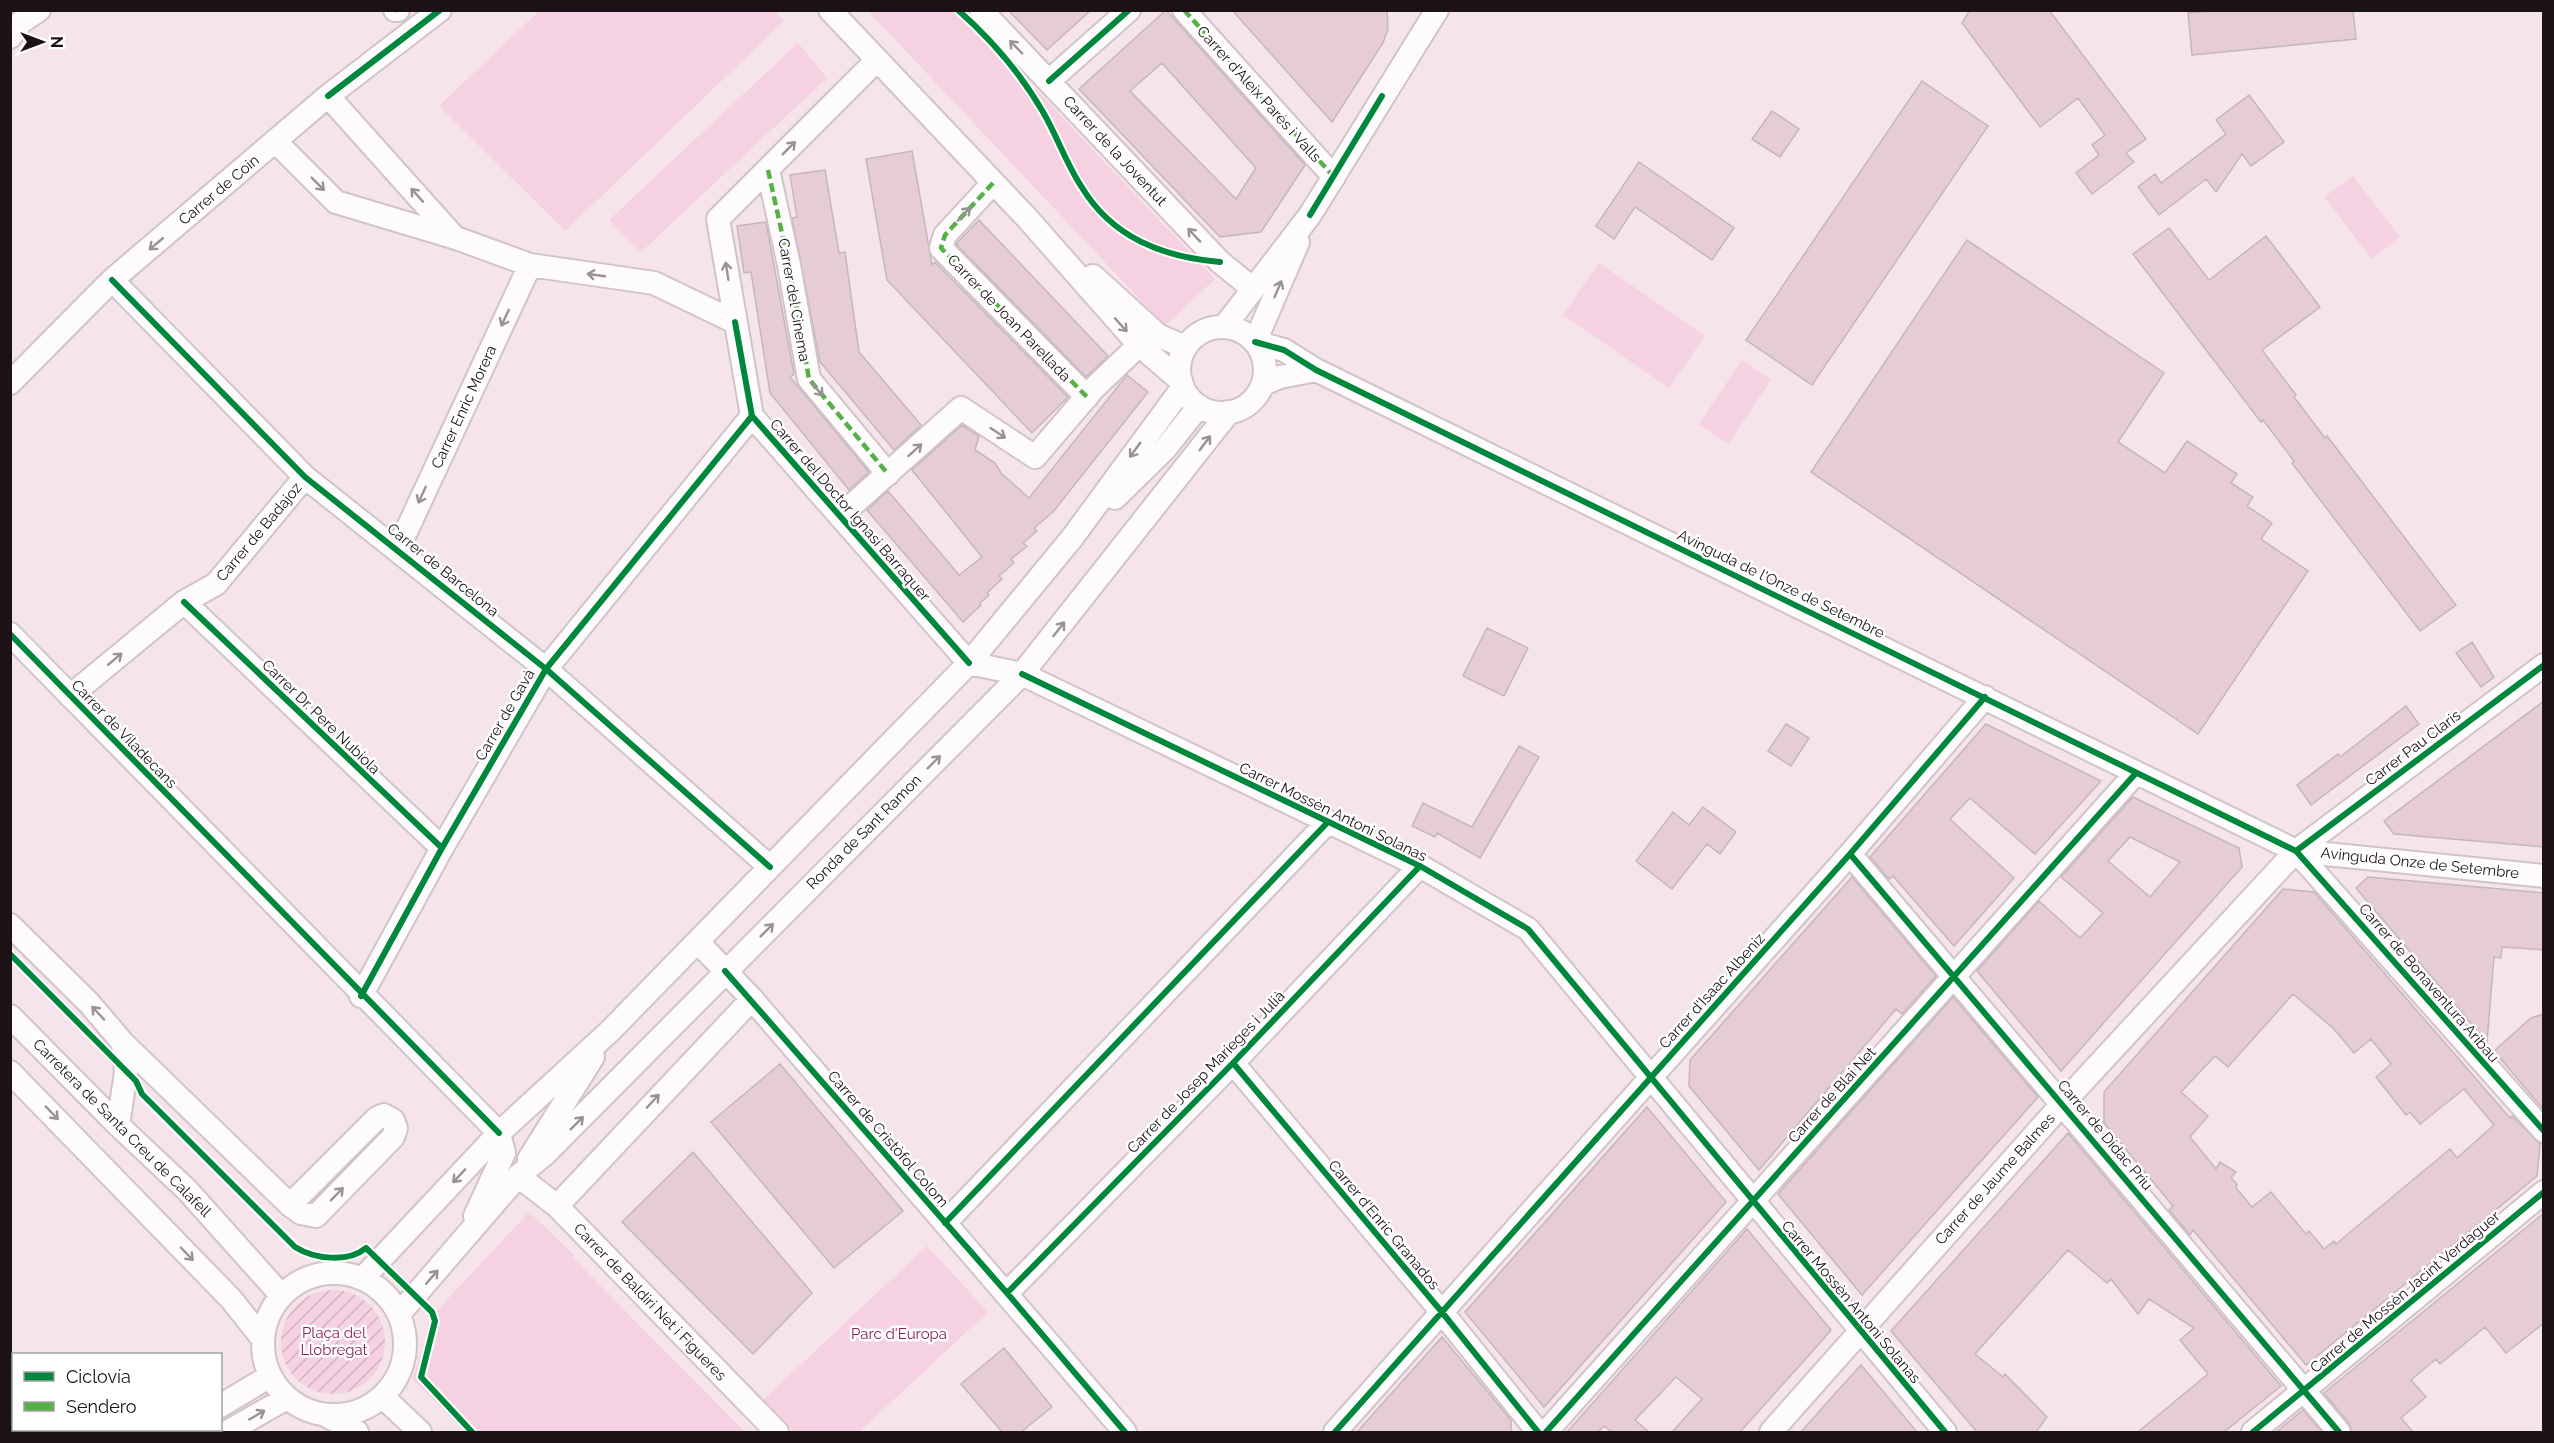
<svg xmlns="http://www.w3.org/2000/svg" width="2554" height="1443" font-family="Raleway,sans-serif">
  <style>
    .park { fill: #f6d1e1 }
    .garden { fill: url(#garden-furrows) }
    .building { fill: #e6ccd7; stroke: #c4b6bc; stroke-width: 1.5; fill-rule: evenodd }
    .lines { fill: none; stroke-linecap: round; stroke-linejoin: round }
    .minor-casing { stroke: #d2c3c9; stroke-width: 26 }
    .minor { stroke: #fefbfc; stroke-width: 22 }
    .quiet { stroke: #55b145; stroke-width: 4.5; stroke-dasharray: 9 4.5; stroke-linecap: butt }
    .cycleway-casing { stroke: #fff; stroke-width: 10 }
    .cycleway { stroke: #00873e; stroke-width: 6 }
    .oneway { stroke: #989294 }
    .labels { text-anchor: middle; stroke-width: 5; stroke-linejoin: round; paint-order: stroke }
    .street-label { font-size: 15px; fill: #1c1116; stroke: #fff }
    .park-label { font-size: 15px; fill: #8a225d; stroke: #fff }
  </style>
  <defs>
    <pattern id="garden-furrows" width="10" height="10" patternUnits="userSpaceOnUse" patternTransform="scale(1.5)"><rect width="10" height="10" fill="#f6d1e1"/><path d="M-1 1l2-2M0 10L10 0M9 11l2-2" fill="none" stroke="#d2b2c0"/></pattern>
  </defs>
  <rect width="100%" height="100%" fill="#f6e4eb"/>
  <path class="park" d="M 774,10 L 784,21 L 565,231 L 439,106 L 539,11 Z
    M 868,11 L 962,11 L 1215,279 L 1165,326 Z
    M 798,43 L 827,78 L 641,252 L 609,220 Z
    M 2353,176 L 2400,237 L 2372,259 L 2324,197 Z
    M 1599,263 L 1705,336 L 1669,388 L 1563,315 Z
    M 1742,360 L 1771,380 L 1728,444 L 1699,424 Z
    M 529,1212 L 574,1255 L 572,1257 L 580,1265 L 745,1432 L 465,1432 L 413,1379 L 431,1317 Z
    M 927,1246 L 988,1312 L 859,1432 L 794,1432 L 763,1400 Z"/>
  <path class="garden" d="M281 1342a52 52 0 1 1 104 0a52 52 0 1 1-104 0Z"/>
  <path class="building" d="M 1008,10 L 1091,10 L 1047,50 Z
    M 1166,10 L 1305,165 L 1261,232 L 1220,237 L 1079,89 ZM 1162,63 L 1256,168 L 1236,199 L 1130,91 Z
    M 1232,10 L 1387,10 L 1388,29 L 1383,43 L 1332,122 Z
    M 1970,10 L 2049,10 L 2146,139 L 2126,153 L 2134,162 L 2092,194 L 2076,173 L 2099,155 L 2092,145 L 2105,135 L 2078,98 L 2040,127 L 1962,23 Z
    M 2220,10 L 2353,10 L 2356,39 L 2192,55 L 2188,13 Z
    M 1922,81 L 1988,126 L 1812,385 L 1746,340 Z
    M 2249,95 L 2284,142 L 2251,166 L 2242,154 L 2216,192 L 2206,179 L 2159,215 L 2138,187 L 2155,174 L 2161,183 L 2226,134 L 2216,120 Z
    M 1772,111 L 1799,129 L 1780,157 L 1752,139 Z
    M 912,151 L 932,265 L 935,262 L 1068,397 L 1032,433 L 887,280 L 866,159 Z
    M 1639,162 L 1734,228 L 1712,260 L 1635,207 L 1614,239 L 1596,226 Z
    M 825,170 L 839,253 L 845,252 L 859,352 L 921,425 L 894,450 L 820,362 L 792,218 L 797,217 L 790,175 Z
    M 979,220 L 1108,356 L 1086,377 L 956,244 Z
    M 766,222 L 794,374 L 790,377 L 869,472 L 849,490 L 770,393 L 751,272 L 744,273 L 737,226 Z
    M 2169,228 L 2209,280 L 2266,236 L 2320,307 L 2262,350 L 2296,395 L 2294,397 L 2325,438 L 2327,436 L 2456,605 L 2420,631 L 2292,463 L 2294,461 L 2263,420 L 2261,422 L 2133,254 Z
    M 1967,240 L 2164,373 L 2118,442 L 2165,473 L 2187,441 L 2237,474 L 2231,483 L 2253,497 L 2247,506 L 2272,523 L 2261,539 L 2308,571 L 2198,734 L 1811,472 Z
    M 1127,375 L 1148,392 L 1053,512 L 1034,528 L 1037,531 L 1023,543 L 1027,546 L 1011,559 L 1014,563 L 999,576 L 1002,579 L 987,593 L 989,595 L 980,603 L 981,605 L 963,622 L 867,510 L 888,491 L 959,575 L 982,557 L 912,470 L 962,425 L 979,436 L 975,450 L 995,463 L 1002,474 L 1029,498 Z
    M 1487,628 L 1528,648 L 1504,696 L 1463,676 Z
    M 2472,642 L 2494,677 L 2481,687 L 2456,653 Z
    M 2544,701 L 2544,847 L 2394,834 L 2384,821 Z
    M 2406,706 L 2419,724 L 2311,805 L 2297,785 L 2338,754 L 2340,757 Z
    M 1786,724 L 1809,738 L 1791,766 L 1768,751 Z
    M 1986,724 L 2101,781 L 2035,854 L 1970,798 L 1950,819 L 2014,878 L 1954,946 L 1893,876 L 1889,879 L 1870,857 Z
    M 1519,746 L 1539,757 L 1480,858 L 1437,833 L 1435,837 L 1412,826 L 1423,803 L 1472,827 Z
    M 2133,797 L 2239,848 L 2242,867 L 2061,1071 L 1977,971 L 2039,901 L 2080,938 L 2103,913 L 2061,877 ZM 2130,837 L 2180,862 L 2150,897 L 2108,861 Z
    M 1703,807 L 1736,832 L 1720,854 L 1707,844 L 1672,889 L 1636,861 L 1673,812 L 1689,825 Z
    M 1852,877 L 1936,976 L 1902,1014 L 1896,1009 L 1759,1170 L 1689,1086 L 1690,1060 Z
    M 2368,877 L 2544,893 L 2544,950 L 2502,947 L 2501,958 L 2494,957 L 2487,1042 L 2356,888 Z
    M 2283,889 L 2314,892 L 2510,1118 L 2512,1116 L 2540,1144 L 2537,1176 L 2306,1365 L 2193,1230 L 2190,1235 L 2169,1210 L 2173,1206 L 2104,1123 L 2104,1092 ZM 2293,994 L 2334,1029 L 2354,1053 L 2371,1039 L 2391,1064 L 2376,1077 L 2406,1115 L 2410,1112 L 2420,1124 L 2464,1089 L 2494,1125 L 2457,1158 L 2450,1149 L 2336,1244 L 2334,1241 L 2324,1249 L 2309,1231 L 2306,1234 L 2271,1192 L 2252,1207 L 2236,1188 L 2237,1184 L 2231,1178 L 2236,1172 L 2220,1162 L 2216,1169 L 2190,1137 L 2208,1116 L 2181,1092 L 2215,1056 L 2228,1067 Z
    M 1953,997 L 2038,1097 L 1862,1295 L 1778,1194 Z
    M 2544,1014 L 2544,1110 L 2494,1051 L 2531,1018 Z
    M 780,1064 L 903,1211 L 834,1268 L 711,1122 Z
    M 1647,1107 L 1726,1202 L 1544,1407 L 1465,1312 Z
    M 2068,1133 L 2281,1386 L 2224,1432 L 2138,1432 L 2208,1374 L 2180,1340 L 2194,1328 L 2149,1299 L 2138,1314 L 2111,1279 L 2107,1283 L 2068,1250 L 1975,1354 L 2003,1377 L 2005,1374 L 2047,1417 L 2036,1432 L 1977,1432 L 1891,1331 Z
    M 693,1152 L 812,1293 L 753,1354 L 622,1222 Z
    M 2544,1213 L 2544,1323 L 2506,1353 L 2485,1327 L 2440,1364 L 2436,1359 L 2411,1380 L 2426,1397 L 2401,1418 L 2413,1432 L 2352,1432 L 2349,1423 L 2324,1393 Z
    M 1747,1229 L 1831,1330 L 1819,1344 L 1740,1432 L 1672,1432 L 1702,1399 L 1676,1377 L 1635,1420 L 1649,1432 L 1612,1432 L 1604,1426 L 1598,1432 L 1567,1432 Z
    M 1442,1337 L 1511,1420 L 1511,1432 L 1357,1432 Z
    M 1004,1348 L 1052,1407 L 1021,1432 L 1002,1432 L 961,1384 Z
    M 1861,1365 L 1917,1432 L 1801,1432 L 1831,1398 Z
    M 2303,1410 L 2322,1432 L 2276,1432 Z"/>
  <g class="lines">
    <defs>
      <path id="minor" d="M 395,10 L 398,10
        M 830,10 L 1027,218 L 1139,345 L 1181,381
        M 981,10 L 1220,262 L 1252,288
        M 1184,10 L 1334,177
        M 10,37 L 21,22 L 39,10
        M 876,61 L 718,219 L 752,416 L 969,663
        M 1049,81 L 1129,10
        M 328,96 L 455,238
        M 276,142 L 336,202 L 456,238 L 530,265 L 654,283 L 735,322
        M 768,170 L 789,265 L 809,379 L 888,474
        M 993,183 L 945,235 L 941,248 L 1087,397
        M 1093,276 L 1159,336 L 1186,347
        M 112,280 L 305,477 L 546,669 L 770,867
        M 1224,327 L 1310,215 L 1437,10
        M1179 370a43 43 0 1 1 86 0a43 43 0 1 1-86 0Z
        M 1255,342 L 1284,350 L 1316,370 L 2296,851 L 2544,876
        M 1255,342 L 1298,242
        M 10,383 L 112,280 L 328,96 L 440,10
        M 1263,384 L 1280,377 L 1316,370
        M 1115,498 L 1165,449 L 1199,406
        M 840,516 L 961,408 L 1035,457 L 1094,388 L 1139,345
        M 398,549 L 530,265
        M 184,602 L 442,848
        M 10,634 L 499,1133 L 504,1153 L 475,1216
        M 969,663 L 1022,674 L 1420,866 L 1528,929 L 1945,1432
        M 70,696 L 184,602 L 216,584 L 305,477
        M 2296,851 L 2544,1131
        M 1850,854 L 2339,1432
        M 10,925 L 89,1003 L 123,1043 L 126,1072 L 118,1125
        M 698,942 L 752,999 L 1125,1432
        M 361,996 L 442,848 L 546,669 L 752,416
        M 10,1016 L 118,1125 L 187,1190 L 281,1295
        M 123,1043 L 290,1205 L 301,1213 L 316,1216 L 393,1137 L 396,1128 L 393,1120 L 384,1115 L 377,1118 L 290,1205
        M 1233,1063 L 1441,1311 L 1538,1432
        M 10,1072 L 231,1299 L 262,1338
        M 529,1159 L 593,1057
        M 518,1176 L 557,1206 L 777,1432
        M 557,1206 L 752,999
        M 945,1223 L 1327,823
        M263 1344a71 71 0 1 1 142 0a71 71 0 1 1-142 0Z
        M 363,1278 L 499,1133 L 610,1031 L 969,663 L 1072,538 L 1183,387
        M 1007,1293 L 1233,1063 L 1420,866
        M 399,1314 L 518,1176 L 544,1155 L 1022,674 L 1229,412
        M 383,1397 L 420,1432
        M 220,1406 L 270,1376
        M 327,1416 L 357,1432
        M 176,1432 L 181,1430
        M 227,1432 L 287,1398
        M 1335,1432 L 1850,854 L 1985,697
        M 1546,1432 L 2136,773
        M 1771,1432 L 2063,1103 L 2296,851 L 2544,665
        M 2253,1432 L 2544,1192"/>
    </defs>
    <use href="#minor" class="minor-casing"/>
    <use href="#minor" class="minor"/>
    <path class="quiet" d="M 395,10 L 398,10
      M 1184,10 L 1334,177
      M 768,170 L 789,265 L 809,379 L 888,474
      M 993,183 L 945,235 L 941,248 L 1087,397"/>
    <defs>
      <path id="cycleway" d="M 958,10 C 992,40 1021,74 1043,112 C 1057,136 1066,163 1081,186 C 1112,238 1163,257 1220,262
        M 1049,81 L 1129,10
        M 328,96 L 440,10
        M 1310,215 L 1382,96
        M 112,280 L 305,477 L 546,669 L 770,867
        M 735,322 L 752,416 L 969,663
        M 1255,342 L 1284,350 L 1316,370 L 2296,851 L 2544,1131
        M 184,602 L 442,848
        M 10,634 L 499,1133
        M 1022,674 L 1420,866 L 1528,929 L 1945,1432
        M 2296,851 L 2544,665
        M 1850,854 L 2339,1432
        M 10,954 L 136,1081 L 142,1094 L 295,1247 C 314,1259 348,1263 366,1248 L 432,1312 L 435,1321 L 421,1377 L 472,1432
        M 725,971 L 1007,1293 L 1125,1432
        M 361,996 L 442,848 L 546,669 L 752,416
        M 1233,1063 L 1441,1311 L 1538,1432
        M 945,1223 L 1327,823
        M 1007,1293 L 1233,1063 L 1420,866
        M 1335,1432 L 1850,854 L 1985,697
        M 1546,1432 L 2136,773
        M 2253,1432 L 2544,1192"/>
    </defs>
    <use href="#cycleway" class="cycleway-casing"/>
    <use href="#cycleway" class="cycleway"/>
  </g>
  <defs><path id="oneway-shaft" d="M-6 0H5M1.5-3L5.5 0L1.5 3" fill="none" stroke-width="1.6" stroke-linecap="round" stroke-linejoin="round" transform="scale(1.5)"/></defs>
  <g class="oneway">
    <use href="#oneway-shaft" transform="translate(1016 47) rotate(-134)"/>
    <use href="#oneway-shaft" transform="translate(789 148) rotate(-45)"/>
    <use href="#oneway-shaft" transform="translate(318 184) rotate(45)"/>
    <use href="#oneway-shaft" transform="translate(417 195) rotate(-132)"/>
    <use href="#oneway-shaft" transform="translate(964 214) rotate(-47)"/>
    <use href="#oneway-shaft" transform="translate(1194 235) rotate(-133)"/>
    <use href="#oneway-shaft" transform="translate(156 244) rotate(140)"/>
    <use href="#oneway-shaft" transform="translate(727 271) rotate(-99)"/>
    <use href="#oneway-shaft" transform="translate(596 275) rotate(-172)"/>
    <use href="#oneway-shaft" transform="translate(1278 289) rotate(-67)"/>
    <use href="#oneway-shaft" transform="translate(505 318) rotate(115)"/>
    <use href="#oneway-shaft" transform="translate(1121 325) rotate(48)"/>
    <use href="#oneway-shaft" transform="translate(817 389) rotate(50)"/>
    <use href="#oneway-shaft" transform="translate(998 433) rotate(33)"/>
    <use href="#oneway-shaft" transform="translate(1205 443) rotate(-53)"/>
    <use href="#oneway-shaft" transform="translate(915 450) rotate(-42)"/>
    <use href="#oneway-shaft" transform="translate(1135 450) rotate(126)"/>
    <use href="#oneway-shaft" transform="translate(422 495) rotate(115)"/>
    <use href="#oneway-shaft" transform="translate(1059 629) rotate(-52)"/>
    <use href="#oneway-shaft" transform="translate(115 659) rotate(-40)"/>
    <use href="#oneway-shaft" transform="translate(934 762) rotate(-45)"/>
    <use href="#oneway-shaft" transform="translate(767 930) rotate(-45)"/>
    <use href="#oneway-shaft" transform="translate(98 1013) rotate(-133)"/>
    <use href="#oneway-shaft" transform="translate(653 1101) rotate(-47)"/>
    <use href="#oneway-shaft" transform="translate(52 1113) rotate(46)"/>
    <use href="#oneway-shaft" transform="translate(577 1123) rotate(-45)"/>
    <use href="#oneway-shaft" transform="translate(459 1176) rotate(133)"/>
    <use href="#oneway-shaft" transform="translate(337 1194) rotate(-46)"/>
    <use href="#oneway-shaft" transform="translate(187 1254) rotate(46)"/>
    <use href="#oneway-shaft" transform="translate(432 1277) rotate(-49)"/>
    <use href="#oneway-shaft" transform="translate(257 1415) rotate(-30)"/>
  </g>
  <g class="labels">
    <g class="street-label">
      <text transform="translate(1259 94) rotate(48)" y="5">Carrer d'Aleix Parés i Valls</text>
      <text transform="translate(1115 151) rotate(47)" y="5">Carrer de la Joventut</text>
      <text transform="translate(219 190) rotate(-40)" y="5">Carrer de Coin</text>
      <text transform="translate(794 300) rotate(80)" y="5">Carrer del Cinema</text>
      <text transform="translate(1009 318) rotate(46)" y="5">Carrer de Joan Parellada</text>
      <text transform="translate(464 407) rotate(-65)" y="5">Carrer Enric Morera</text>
      <text transform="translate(850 510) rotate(49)" y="5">Carrer del Doctor Ignasi Barraquer</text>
      <text transform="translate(259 532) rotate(-50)" y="5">Carrer de Badajoz</text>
      <text transform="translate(443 570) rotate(39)" y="5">Carrer de Barcelona</text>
      <text transform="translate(1781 584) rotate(26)" y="5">Avinguda de l'Onze de Setembre</text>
      <text transform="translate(505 715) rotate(-60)" y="5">Carrer de Gavà</text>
      <text transform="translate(321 717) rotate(44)" y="5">Carrer Dr. Pere Nubiola</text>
      <text transform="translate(124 734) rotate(46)" y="5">Carrer de Viladecans</text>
      <text transform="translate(2413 748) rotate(-37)" y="5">Carrer Pau Claris</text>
      <text transform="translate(1333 812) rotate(26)" y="5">Carrer Mossèn Antoni Solanas</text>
      <text transform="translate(864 832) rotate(-45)" y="5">Ronda de Sant Ramon</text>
      <text transform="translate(2420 863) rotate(6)" y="5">Avinguda Onze de Setembre</text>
      <text transform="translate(2429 983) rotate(49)" y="5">Carrer de Bonaventura Aribau</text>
      <text transform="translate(1712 991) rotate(-48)" y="5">Carrer d'Isaac Albeniz</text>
      <text transform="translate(1206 1072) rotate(-46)" y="5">Carrer de Josep Marieges i Julià</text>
      <text transform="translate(1832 1095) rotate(-48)" y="5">Carrer de Blai Net</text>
      <text transform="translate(122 1128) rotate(45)" y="5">Carretera de Santa Creu de Calafell</text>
      <text transform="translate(2105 1135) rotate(50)" y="5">Carrer de Dídac Priu</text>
      <text transform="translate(888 1139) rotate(49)" y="5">Carrer de Cristòfol Colom</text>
      <text transform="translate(1995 1179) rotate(-48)" y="5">Carrer de Jaume Balmes</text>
      <text transform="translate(1384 1225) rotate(50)" y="5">Carrer d'Enric Granados</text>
      <text transform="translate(2405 1292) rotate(-40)" y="5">Carrer de Mossèn Jacint Verdaguer</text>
      <text transform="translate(650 1302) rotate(46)" y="5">Carrer de Baldiri Net i Figueres</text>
      <text transform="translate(1851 1302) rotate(50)" y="5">Carrer Mossèn Antoni Solanas</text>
    </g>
    <g class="park-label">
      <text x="334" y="1338">Plaça del<tspan x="334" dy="17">Llobregat</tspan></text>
      <text x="899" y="1339">Parc d'Europa</text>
    </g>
  </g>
  <rect width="2554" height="1443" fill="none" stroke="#1c1116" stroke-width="24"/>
  <rect x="12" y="1353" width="210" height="78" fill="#ffffff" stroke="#a4a0a2" stroke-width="1.5"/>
  <rect x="24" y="1372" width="30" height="9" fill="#00873e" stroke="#a4a0a2" stroke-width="1.5"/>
  <text x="66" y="1383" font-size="18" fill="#1c1116">Ciclovía</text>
  <rect x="24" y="1402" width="30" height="9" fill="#55b145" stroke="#a4a0a2" stroke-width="1.5"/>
  <text x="66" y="1413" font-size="18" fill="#1c1116">Sendero</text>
  <g transform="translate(42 42) rotate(90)" stroke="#ffffff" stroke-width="4.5" paint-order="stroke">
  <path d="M0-4.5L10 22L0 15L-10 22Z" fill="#1c1116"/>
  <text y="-9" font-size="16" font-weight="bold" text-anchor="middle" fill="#1c1116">N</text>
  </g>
</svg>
